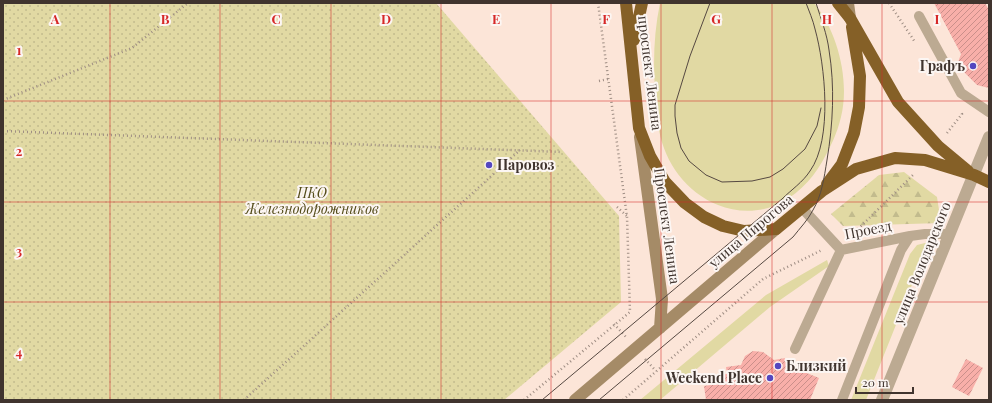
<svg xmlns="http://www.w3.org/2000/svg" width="992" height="403" font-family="'Playfair Display',serif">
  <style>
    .grass { fill: #e1d9a3 }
    .forest { fill: url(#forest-firs) }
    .park { fill: url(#park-dots) }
    .building { fill: url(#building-hatch) }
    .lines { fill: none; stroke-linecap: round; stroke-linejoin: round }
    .path { stroke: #9e8d83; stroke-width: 2.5; stroke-dasharray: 1 3; stroke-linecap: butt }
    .lane { stroke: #bcaa92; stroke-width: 10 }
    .street { stroke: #bcaa92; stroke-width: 12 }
    .secondary { stroke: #a58b67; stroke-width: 12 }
    .highway { stroke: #856027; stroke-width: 12 }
    .tram { stroke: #564942; stroke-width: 1 }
    .grid { fill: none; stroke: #d62828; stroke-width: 1; stroke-opacity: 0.55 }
    .poi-dot { fill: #5447bf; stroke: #fcf6f3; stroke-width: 1.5 }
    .labels { text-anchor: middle; stroke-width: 4; stroke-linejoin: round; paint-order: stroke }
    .poi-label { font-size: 14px; font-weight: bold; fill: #40342e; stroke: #fcf6f3; text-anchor: end }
    .street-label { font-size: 14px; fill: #40342e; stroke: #fcf6f3 }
    .park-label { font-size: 14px; font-style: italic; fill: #554d1b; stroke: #fcf6f3 }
    .grid-label { font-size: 13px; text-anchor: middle; font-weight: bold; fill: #d62828; stroke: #fcf6f3; stroke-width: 4; stroke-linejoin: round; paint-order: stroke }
  </style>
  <defs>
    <pattern id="forest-firs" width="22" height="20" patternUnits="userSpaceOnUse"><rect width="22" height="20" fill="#e1d9a3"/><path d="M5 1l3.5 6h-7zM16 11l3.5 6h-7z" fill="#c2bb8d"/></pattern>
    <pattern id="park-dots" width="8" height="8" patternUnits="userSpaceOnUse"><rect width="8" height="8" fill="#e1d9a3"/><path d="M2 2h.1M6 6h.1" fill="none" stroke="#c2bb8d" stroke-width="1.8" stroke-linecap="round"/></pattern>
    <pattern id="building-hatch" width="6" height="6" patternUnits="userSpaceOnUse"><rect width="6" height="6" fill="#f8afa9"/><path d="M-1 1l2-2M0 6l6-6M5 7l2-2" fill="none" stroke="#ca8f8a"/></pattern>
  </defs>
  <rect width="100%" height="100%" fill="#fce5d8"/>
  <path class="grass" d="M 660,3 L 814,3 C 838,32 850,81 841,117 C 837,134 830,148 822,162 C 811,181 795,197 774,206 C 756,213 735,212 718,205 C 686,192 665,163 659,130 C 656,117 656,103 655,90 C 653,61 654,32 660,3 Z
    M 929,242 L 866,400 L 851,400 L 910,254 L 917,245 Z
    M 827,260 L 829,266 L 770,307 L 660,400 L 640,400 L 766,295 Z"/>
  <path class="forest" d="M 904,172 L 937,197 L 941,223 L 843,226 L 831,214 L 879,175 Z"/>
  <path class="park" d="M 3,3 L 436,3 L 619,216 L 621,302 L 504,400 L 3,400 Z"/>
  <path class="building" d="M 934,3 L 985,3 L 989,10 L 989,88 L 977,85 L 957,65 L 961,54 Z
    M 753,351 L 763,352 L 774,360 L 785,358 L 787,365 L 819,378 L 810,400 L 706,400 L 704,386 L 711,385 L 711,381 L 718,380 L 717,375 L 727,374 L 726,367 L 741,365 L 745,356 Z
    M 966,359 L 983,368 L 969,396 L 952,387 Z"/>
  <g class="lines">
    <path class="path" d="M 889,3 L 915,42
      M 599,81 L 608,79
      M 3,100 L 132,48 L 188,3
      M 3,131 L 562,152
      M 947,133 L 962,114 L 961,112
      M 617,207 L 627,216
      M 855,232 L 913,175
      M 614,324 L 626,337
      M 645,359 L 656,371
      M 244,400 L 520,150
      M 524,400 L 630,312 L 627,217 L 598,3
      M 623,400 L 763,279 L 822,250"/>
    <path class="lane" d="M 919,16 L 961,93 L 989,112
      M 802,208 L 841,250 L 910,236
      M 795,349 L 841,250
      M 842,400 L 901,250 L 910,236 L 925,234 L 950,234"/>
    <path class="street" d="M 882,400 L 989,137"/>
    <path class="secondary" d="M 848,3 L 850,18
      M 640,137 L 662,299 L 660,328
      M 575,400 L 776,229"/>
    <path class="highway" d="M 626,3 L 639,128 L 650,156 L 665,182 L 685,203 L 704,217 L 723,226 L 744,231 L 776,229 L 822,191 L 856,169 L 895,158 L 925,160 L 974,175 L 989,182
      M 838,3 L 850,18 L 898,102 L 938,146 L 968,171
      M 634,40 L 642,3
      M 827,184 L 842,164 L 854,133 L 859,107 L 860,76 L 852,27"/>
    <path class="tram" d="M 710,3 L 690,56 L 675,105 L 675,116 L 677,133 L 681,148 L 689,161 L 706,175 L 722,182 L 752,181 L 770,177 L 783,169 L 805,149 L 817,126 L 821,108
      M 542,400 L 782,199 C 791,190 803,182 810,171 C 833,139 825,65 815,29 C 813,20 809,11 806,3
      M 599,400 L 793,237 C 800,228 808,220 813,210 C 822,195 824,178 827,160 C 833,124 835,87 829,50 C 827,34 821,19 816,3"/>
  </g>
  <path class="grid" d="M 110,3 L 110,400M 220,3 L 220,400M 331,3 L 331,400M 441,3 L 441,400M 551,3 L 551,400M 661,3 L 661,400M 772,3 L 772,400M 882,3 L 882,400M 3,101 L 989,101M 3,202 L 989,202M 3,302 L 989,302"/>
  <g class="poi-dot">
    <circle cx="973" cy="66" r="4"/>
    <circle cx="489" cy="165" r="4"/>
    <circle cx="778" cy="366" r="4"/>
    <circle cx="770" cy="378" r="4"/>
  </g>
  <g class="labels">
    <g class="poi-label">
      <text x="965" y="71">Графъ</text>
      <text x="497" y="170" text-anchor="start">Паровоз</text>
      <text x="786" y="371" text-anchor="start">Близкий</text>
      <text x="762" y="383">Weekend Place</text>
    </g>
    <g class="street-label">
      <text transform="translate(650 73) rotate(83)" y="5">проспект Ленина</text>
      <text transform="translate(667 226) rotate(82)" y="5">Проспект Ленина</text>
      <text transform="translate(868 230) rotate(-11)" y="5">Проезд</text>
      <text transform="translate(751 231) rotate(-40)" y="5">улица Пирогова</text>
      <text transform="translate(922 263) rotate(-68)" y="5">улица Володарского</text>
    </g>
    <g class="park-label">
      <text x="312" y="198">ПКО<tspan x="312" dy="16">Железнодорожников</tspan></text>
    </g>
  </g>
  <g class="grid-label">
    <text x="55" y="24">A</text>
    <text x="165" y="24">B</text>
    <text x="276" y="24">C</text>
    <text x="386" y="24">D</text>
    <text x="496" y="24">E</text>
    <text x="606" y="24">F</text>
    <text x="716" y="24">G</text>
    <text x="827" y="24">H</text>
    <text x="937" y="24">I</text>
    <text x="19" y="55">1</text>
    <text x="19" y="156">2</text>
    <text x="19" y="256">3</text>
    <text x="19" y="357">4</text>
  </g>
  <rect width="992" height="403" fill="none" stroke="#40342e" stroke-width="8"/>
  <path d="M856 387v6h57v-6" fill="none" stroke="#40342e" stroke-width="2"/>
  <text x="862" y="387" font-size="12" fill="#40342e" stroke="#fcf6f3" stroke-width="3" paint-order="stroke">20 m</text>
</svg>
